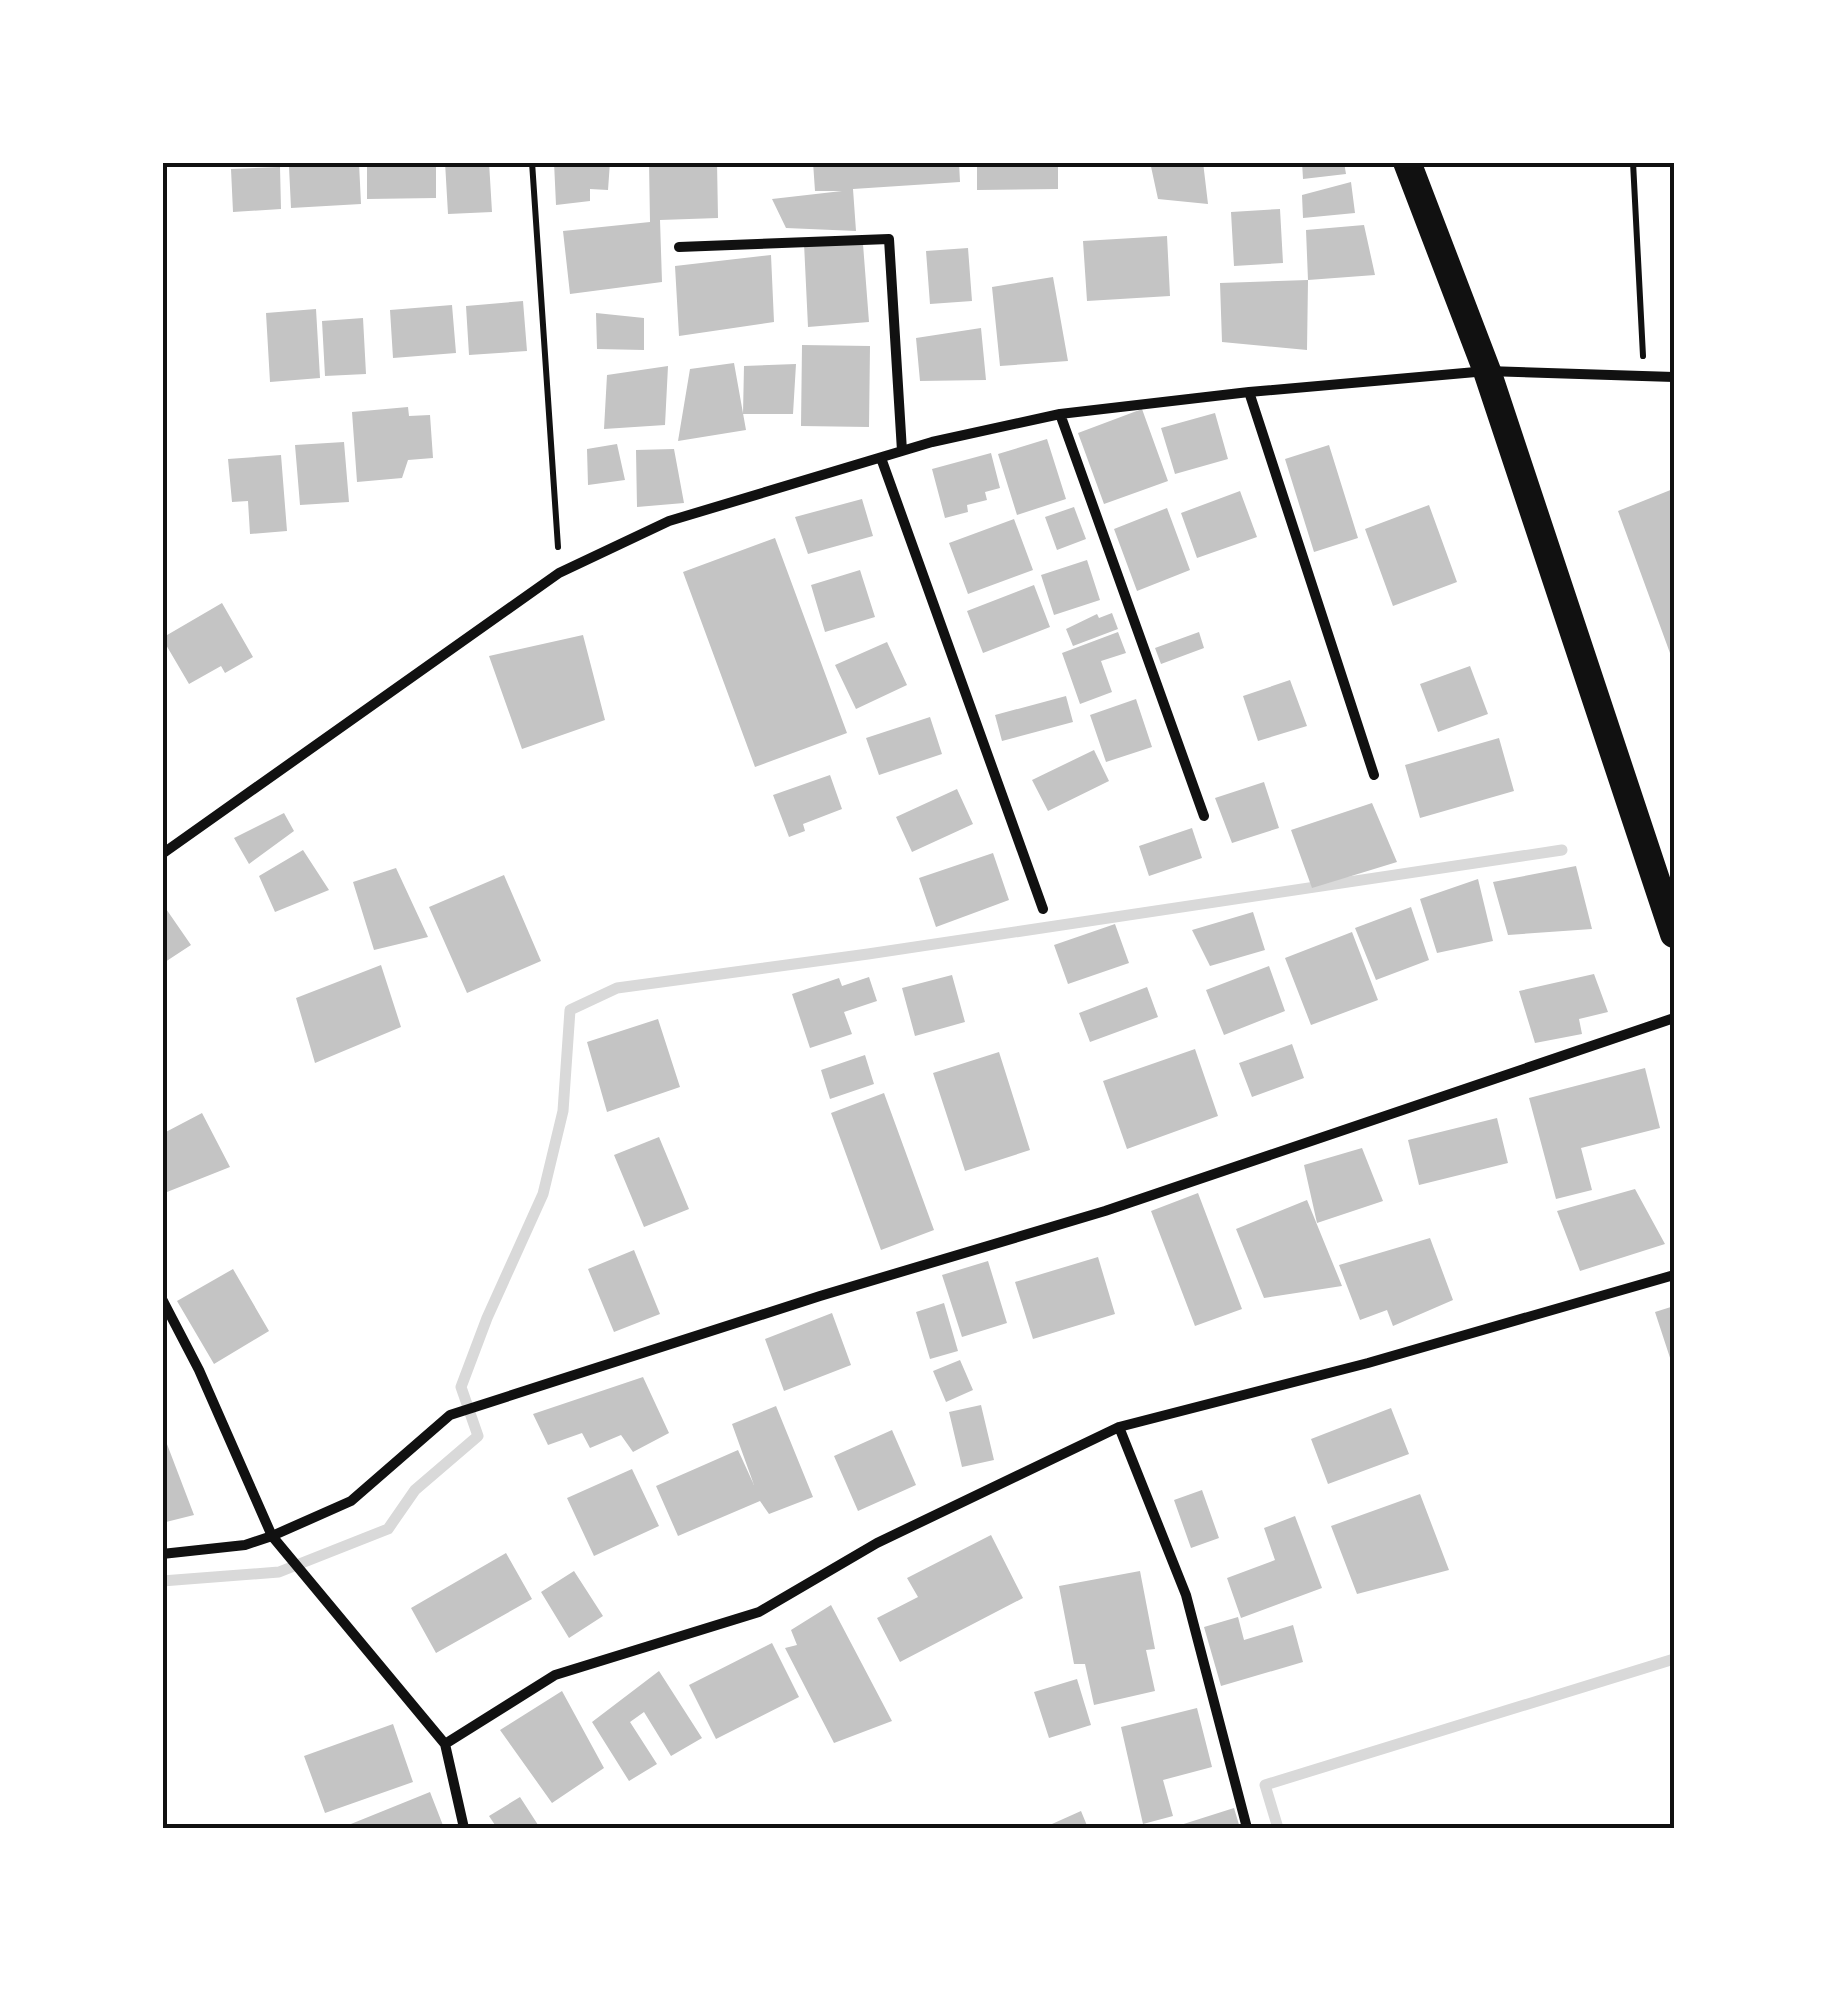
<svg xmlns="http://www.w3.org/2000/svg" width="1837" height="1991" font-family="'Libre Baskerville',serif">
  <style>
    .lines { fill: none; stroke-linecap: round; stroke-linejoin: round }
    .stream { stroke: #d9d9d9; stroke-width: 11 }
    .building { fill: #c4c4c4 }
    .path { stroke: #111; stroke-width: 6 }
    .minor { stroke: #111; stroke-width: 10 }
    .trunk { stroke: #111; stroke-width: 28 }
    .neatline { fill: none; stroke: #111; stroke-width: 4 }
  </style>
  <rect width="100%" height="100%" fill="#fff"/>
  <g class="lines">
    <path class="stream" d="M 162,1581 L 279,1572 L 388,1529 L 415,1490 L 478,1436 L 461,1387 L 487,1318 L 543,1194 L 563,1111 L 570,1010 L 617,988 L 868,954 L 1562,850
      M 1278,1828 L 1265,1785 L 1674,1659"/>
  </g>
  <path class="building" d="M 367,162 L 436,162 L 436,198 L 367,199 Z
    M 445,162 L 489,162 L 492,212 L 448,214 Z
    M 554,162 L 610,162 L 608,190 L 590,189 L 590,201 L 556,205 Z
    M 649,162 L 717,162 L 718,218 L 660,220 L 662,282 L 570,294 L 563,231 L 650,222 Z
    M 813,162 L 959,162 L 960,182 L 853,189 L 856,231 L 786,228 L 772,199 L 842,191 L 815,191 Z
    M 977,162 L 1058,162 L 1058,189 L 977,190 Z
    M 1150,162 L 1203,162 L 1208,204 L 1158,199 Z
    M 1302,162 L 1344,162 L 1346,174 L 1303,179 Z
    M 359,163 L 361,204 L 291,208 L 289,167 Z
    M 280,167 L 281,209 L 233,212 L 231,169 Z
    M 1351,182 L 1355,213 L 1303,218 L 1302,195 Z
    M 1280,209 L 1283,263 L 1234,266 L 1231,212 Z
    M 1364,225 L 1375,275 L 1308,280 L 1307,350 L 1222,342 L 1220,283 L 1308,280 L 1306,230 Z
    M 1167,236 L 1170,296 L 1087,301 L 1083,241 Z
    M 804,243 L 863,244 L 869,322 L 808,327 Z
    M 968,248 L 972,301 L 930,304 L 926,251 Z
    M 771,255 L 774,322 L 679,336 L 675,266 Z
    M 1053,277 L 1068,361 L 1000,366 L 992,287 Z
    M 523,301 L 527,351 L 469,355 L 466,306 Z
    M 452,305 L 456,353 L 393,358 L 390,310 Z
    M 316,309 L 320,378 L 270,382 L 266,313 Z
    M 596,313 L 644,318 L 644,350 L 597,349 Z
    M 363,318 L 366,374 L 325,376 L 322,321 Z
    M 981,328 L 986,380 L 920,381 L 916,338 Z
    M 802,345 L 870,346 L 869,427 L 801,426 Z
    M 734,363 L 746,430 L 678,441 L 690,369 Z
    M 796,364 L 793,414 L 743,414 L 744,366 Z
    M 668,366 L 665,425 L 604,429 L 607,375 Z
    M 408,407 L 409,416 L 430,415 L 433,458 L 408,460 L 402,478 L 357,482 L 352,412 Z
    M 1142,409 L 1168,481 L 1104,504 L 1078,433 Z
    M 1215,413 L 1228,459 L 1175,474 L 1161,428 Z
    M 1047,439 L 1066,499 L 1017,515 L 998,454 Z
    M 344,442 L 349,502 L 300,505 L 295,445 Z
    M 617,444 L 625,480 L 588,485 L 587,449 Z
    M 1329,445 L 1358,538 L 1314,552 L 1285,459 Z
    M 674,449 L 684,503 L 637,507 L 636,450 Z
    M 991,453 L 1000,488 L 985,492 L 987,500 L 967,505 L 968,512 L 945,518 L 932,469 Z
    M 281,455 L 287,531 L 250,534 L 248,501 L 232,502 L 228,459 Z
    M 1673,489 L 1674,616 L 1671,618 L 1674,626 L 1674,664 L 1618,511 Z
    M 1240,491 L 1257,537 L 1197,558 L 1181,513 Z
    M 862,499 L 873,536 L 808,554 L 795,517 Z
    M 1429,505 L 1457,582 L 1393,606 L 1365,529 Z
    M 1074,507 L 1086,539 L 1057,550 L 1045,517 Z
    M 1167,508 L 1190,570 L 1137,591 L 1114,529 Z
    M 1014,519 L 1033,570 L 968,594 L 949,543 Z
    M 775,538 L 847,733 L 755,767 L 683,572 Z
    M 1087,560 L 1100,600 L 1054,615 L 1041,575 Z
    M 860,570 L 875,617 L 825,632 L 811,585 Z
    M 1034,585 L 1050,627 L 983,653 L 967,611 Z
    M 222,603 L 253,657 L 225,673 L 221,666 L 189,684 L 162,638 Z
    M 1112,613 L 1118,629 L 1073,646 L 1066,629 L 1097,614 L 1099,618 Z
    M 1118,632 L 1126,653 L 1101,661 L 1112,692 L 1080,704 L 1062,653 Z
    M 1199,632 L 1204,648 L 1161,664 L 1155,648 Z
    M 583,635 L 605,720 L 522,749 L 489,656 Z
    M 887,642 L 907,685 L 856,709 L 835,665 Z
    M 1470,666 L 1488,714 L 1438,732 L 1420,684 Z
    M 1290,680 L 1307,726 L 1258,741 L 1243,696 Z
    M 1066,696 L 1073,722 L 1002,741 L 995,715 Z
    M 1136,699 L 1152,747 L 1106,762 L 1090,715 Z
    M 930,717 L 942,754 L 879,775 L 866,738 Z
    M 1499,738 L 1514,791 L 1420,818 L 1405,765 Z
    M 1094,750 L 1109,781 L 1048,811 L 1032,780 Z
    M 830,775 L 842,809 L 803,824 L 805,831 L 789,837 L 773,795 Z
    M 1264,782 L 1279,828 L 1232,843 L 1215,798 Z
    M 957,789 L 973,824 L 912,852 L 896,817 Z
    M 1372,803 L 1397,862 L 1312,888 L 1291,830 Z
    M 284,813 L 294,831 L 249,864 L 234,838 Z
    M 1192,828 L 1202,858 L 1149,876 L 1139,846 Z
    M 303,850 L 329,890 L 275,912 L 259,876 Z
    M 993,853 L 1009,900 L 936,927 L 919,878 Z
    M 1576,866 L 1592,929 L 1508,935 L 1493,882 Z
    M 396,868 L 428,937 L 374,950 L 353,882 Z
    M 504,875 L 541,961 L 467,993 L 429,907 Z
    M 1478,879 L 1493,941 L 1437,953 L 1420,899 Z
    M 162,903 L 191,945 L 162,964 Z
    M 1411,907 L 1429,960 L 1376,980 L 1355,928 Z
    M 1253,912 L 1265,950 L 1210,966 L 1192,930 Z
    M 1115,924 L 1129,963 L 1068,984 L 1054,945 Z
    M 1352,932 L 1378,1000 L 1311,1025 L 1285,958 Z
    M 381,965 L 401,1027 L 315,1063 L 296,998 Z
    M 1269,966 L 1285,1011 L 1224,1035 L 1206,990 Z
    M 1594,974 L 1608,1012 L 1579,1019 L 1582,1034 L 1535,1043 L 1519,991 Z
    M 952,975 L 965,1022 L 915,1036 L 902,988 Z
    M 869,977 L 877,1001 L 844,1012 L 852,1034 L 810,1048 L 792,994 L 839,978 L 842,986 Z
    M 1147,987 L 1158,1017 L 1090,1042 L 1079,1013 Z
    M 658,1019 L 680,1087 L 607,1112 L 587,1042 Z
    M 1292,1044 L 1304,1078 L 1252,1097 L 1239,1063 Z
    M 1195,1049 L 1218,1116 L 1127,1149 L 1103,1081 Z
    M 999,1052 L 1030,1150 L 965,1171 L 933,1073 Z
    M 865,1055 L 874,1084 L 830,1099 L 821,1070 Z
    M 1645,1068 L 1660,1128 L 1581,1148 L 1592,1190 L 1556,1199 L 1529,1098 Z
    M 884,1093 L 934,1230 L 881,1250 L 831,1113 Z
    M 202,1113 L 230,1167 L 162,1194 L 162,1134 Z
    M 1497,1118 L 1508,1163 L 1419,1185 L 1408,1140 Z
    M 659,1137 L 689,1209 L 644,1227 L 614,1155 Z
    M 1362,1148 L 1383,1201 L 1317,1223 L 1304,1165 Z
    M 1635,1189 L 1665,1244 L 1580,1271 L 1557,1211 Z
    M 1198,1193 L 1242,1309 L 1195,1326 L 1151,1211 Z
    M 1307,1200 L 1342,1286 L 1264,1298 L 1236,1229 Z
    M 1430,1238 L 1453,1300 L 1393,1326 L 1387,1310 L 1360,1320 L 1339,1265 Z
    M 634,1250 L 660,1314 L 614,1332 L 588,1269 Z
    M 1098,1257 L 1115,1314 L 1033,1339 L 1015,1282 Z
    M 988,1261 L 1007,1323 L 962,1337 L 942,1275 Z
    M 233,1269 L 269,1331 L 214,1364 L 177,1301 Z
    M 944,1303 L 958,1351 L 930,1359 L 916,1312 Z
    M 1674,1306 L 1674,1370 L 1655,1312 Z
    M 832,1313 L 851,1365 L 784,1391 L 765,1339 Z
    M 960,1360 L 973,1390 L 946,1402 L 933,1371 Z
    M 643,1377 L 669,1433 L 633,1452 L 621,1435 L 590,1448 L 582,1433 L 548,1445 L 533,1414 Z
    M 981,1405 L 994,1460 L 962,1467 L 949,1412 Z
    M 776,1406 L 813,1497 L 769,1514 L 760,1501 L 678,1536 L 656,1486 L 738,1450 L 754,1485 L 732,1424 Z
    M 1391,1408 L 1409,1454 L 1328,1484 L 1311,1439 Z
    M 892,1430 L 916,1485 L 858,1511 L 834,1456 Z
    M 162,1431 L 194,1515 L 162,1523 Z
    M 632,1469 L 659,1526 L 594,1556 L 567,1498 Z
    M 1202,1490 L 1219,1538 L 1191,1548 L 1174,1500 Z
    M 1420,1494 L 1449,1570 L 1357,1594 L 1331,1526 Z
    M 1295,1516 L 1322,1588 L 1241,1618 L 1227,1578 L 1275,1560 L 1264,1528 Z
    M 991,1535 L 1023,1598 L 900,1662 L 877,1618 L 918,1597 L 907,1578 Z
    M 506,1553 L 532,1599 L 436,1653 L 411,1608 Z
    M 574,1571 L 603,1616 L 569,1638 L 541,1592 Z
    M 1140,1571 L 1155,1649 L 1146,1650 L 1155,1691 L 1094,1705 L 1085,1664 L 1074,1664 L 1059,1586 Z
    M 831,1605 L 892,1721 L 834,1743 L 785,1648 L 797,1645 L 791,1630 Z
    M 1238,1617 L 1244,1640 L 1293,1625 L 1303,1662 L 1221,1686 L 1204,1627 Z
    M 772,1643 L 799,1697 L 716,1739 L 689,1685 Z
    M 659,1671 L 702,1738 L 671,1756 L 644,1712 L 630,1722 L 657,1764 L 629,1781 L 592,1722 Z
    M 1077,1679 L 1091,1725 L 1049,1738 L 1034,1692 Z
    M 562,1691 L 604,1768 L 552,1803 L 500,1730 Z
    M 1197,1708 L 1212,1767 L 1163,1780 L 1173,1816 L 1143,1824 L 1121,1727 Z
    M 393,1724 L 413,1782 L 325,1813 L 304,1756 Z
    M 430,1792 L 444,1828 L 341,1828 Z
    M 520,1797 L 540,1828 L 497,1828 L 489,1816 Z
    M 1234,1808 L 1240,1828 L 1171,1828 Z
    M 1081,1811 L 1088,1828 L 1043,1828 Z"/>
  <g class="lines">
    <path class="path" d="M 532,162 L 558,547
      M 1633,162 L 1643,356"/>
    <path class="minor" d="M 679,247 L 889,239 L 902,451
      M 1249,392 L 1374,775
      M 1060,414 L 1204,816
      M 881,458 L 1043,909
      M 162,854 L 559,573 L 669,521 L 932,442 L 1060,414 L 1249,392 L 1487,371 L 1674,377
      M 162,1299 L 199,1370 L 272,1536 L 445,1744 L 464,1828
      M 1119,1427 L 1186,1595 L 1247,1828
      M 162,1554 L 245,1545 L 272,1536 L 351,1501 L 450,1415 L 820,1296 L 1105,1211 L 1674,1018
      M 445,1744 L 555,1675 L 759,1612 L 877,1543 L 1119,1427 L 1368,1363 L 1674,1275"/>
    <path class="trunk" d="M 1407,162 L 1487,371 L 1674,934"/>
  </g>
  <rect width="1837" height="1991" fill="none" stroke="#ffffff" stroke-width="330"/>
  <rect x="165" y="165" width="1507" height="1661" class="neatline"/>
</svg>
